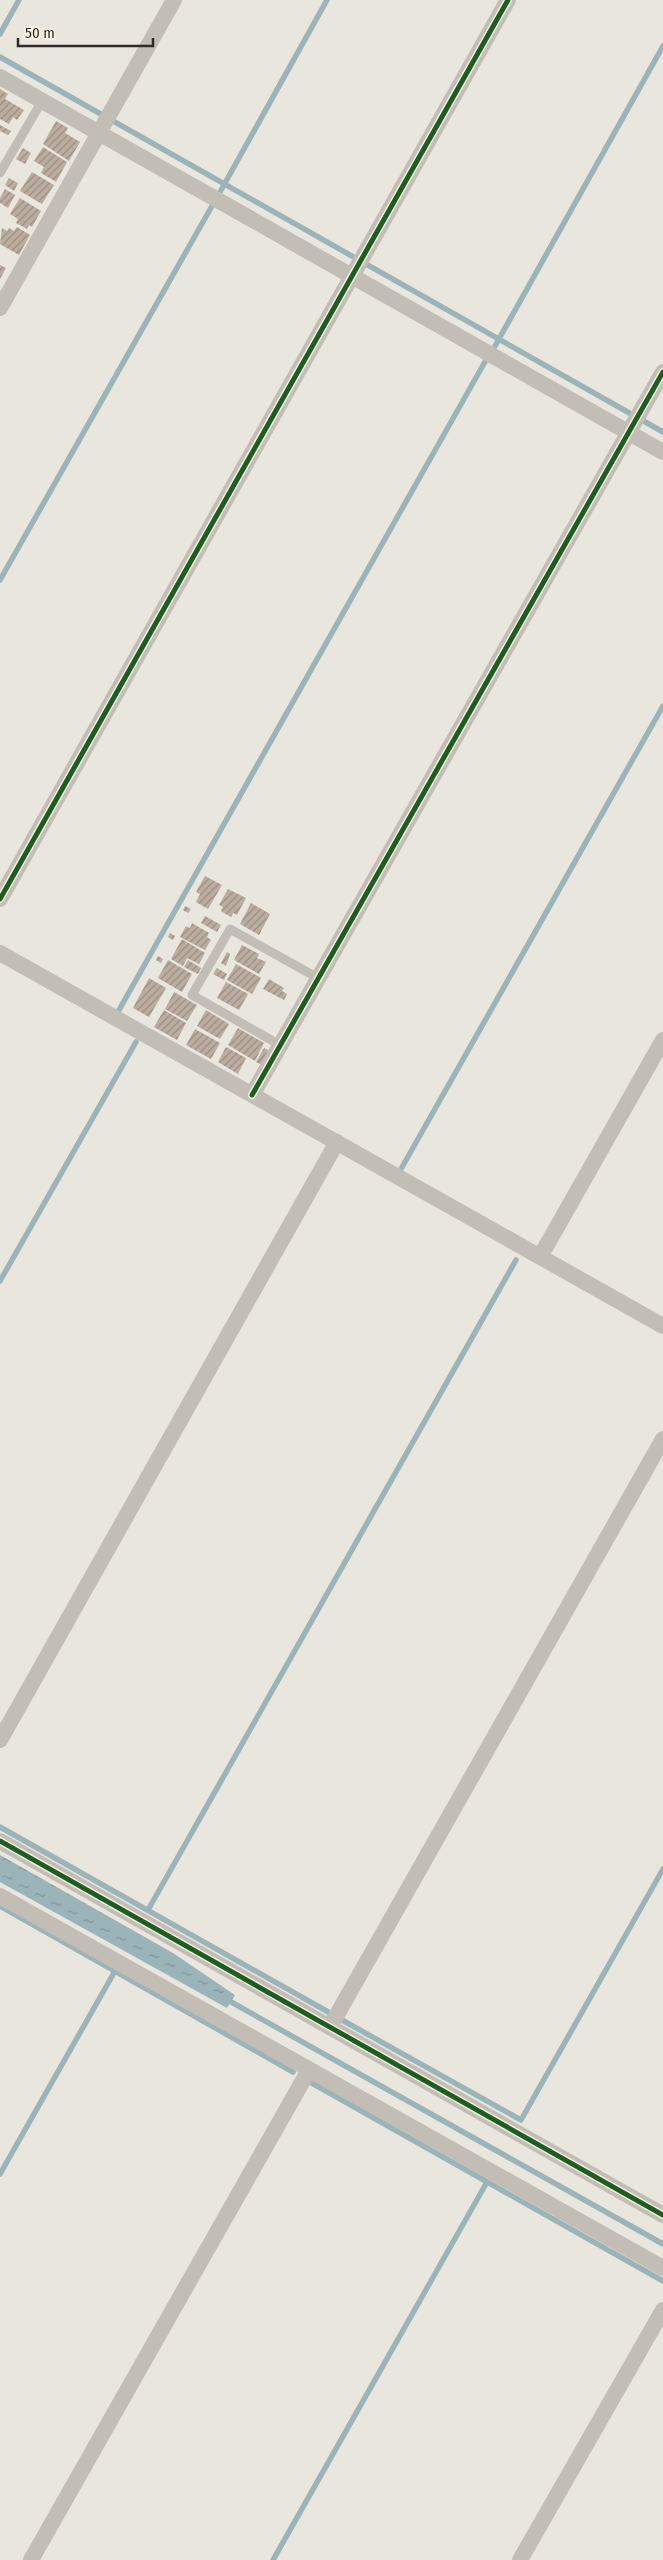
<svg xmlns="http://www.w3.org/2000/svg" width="663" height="2560" font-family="'Fira Sans Condensed',sans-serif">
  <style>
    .water { fill: url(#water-ripples) }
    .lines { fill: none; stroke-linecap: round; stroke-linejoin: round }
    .stream { stroke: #9bb4b9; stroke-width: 5.5 }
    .building { fill: url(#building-hatch) }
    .service { stroke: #c2beb6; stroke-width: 9 }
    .minor { stroke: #c2beb6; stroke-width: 16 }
    .cycleway-casing { stroke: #f7f1e3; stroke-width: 8 }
    .cycleway { stroke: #1b5e20; stroke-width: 5 }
  </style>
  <defs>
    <pattern id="water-ripples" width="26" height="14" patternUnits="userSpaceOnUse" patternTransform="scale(1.25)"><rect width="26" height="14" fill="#9bb4b9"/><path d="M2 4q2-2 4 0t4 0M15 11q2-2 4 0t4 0" fill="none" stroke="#7f9396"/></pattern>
    <pattern id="building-hatch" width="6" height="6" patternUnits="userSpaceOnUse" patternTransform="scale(1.25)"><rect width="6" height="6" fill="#bbada0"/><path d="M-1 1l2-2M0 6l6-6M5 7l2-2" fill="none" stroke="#998d82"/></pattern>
  </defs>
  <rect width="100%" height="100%" fill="#e9e6dd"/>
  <path class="water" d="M 0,1855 L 173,1953 L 235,1995 L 227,2008 L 0,1882 Z"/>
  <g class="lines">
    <path class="stream" d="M 0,34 L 19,0
      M 0,57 L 663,432
      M 220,192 L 327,0
      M 495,346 L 663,46
      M 0,580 L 212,206
      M 119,1010 L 486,360
      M 401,1169 L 663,706
      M 0,1281 L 136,1042
      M 0,1827 L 330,2013
      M 0,1906 L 293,2072
      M 148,1910 L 516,1260
      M 224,1998 L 663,2244
      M 342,2020 L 521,2120 L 663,1869
      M 310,2082 L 663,2281
      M 0,2174 L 115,1971
      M 273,2560 L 487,2182"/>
  </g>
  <path class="building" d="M 0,89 L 8,94 L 5,99 L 24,110 L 17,120 L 13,117 L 9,124 L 0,119 Z
    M 56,121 L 68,128 L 65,133 L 80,142 L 69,161 L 43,144 Z
    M 0,125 L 11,131 L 8,135 L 0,131 Z
    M 43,147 L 67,162 L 56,182 L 41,173 L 44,167 L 34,161 Z
    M 23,148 L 31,153 L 25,164 L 16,159 Z
    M 32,172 L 54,185 L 42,204 L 20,191 Z
    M 9,178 L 18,183 L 14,191 L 5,185 Z
    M 5,189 L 15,195 L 8,208 L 0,203 L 0,198 Z
    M 20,198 L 41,211 L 32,227 L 29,225 L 27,229 L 16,223 L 18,219 L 10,214 Z
    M 17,227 L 30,235 L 19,255 L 0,244 L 2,228 L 7,231 L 9,228 L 14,231 Z
    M 0,265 L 6,268 L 0,279 Z
    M 205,876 L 222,885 L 208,909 L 196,902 L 200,894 L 196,892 Z
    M 228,889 L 246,898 L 237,915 L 233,913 L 231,917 L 221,911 L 223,907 L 219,905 Z
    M 251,903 L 270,914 L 259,935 L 240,924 Z
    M 185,906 L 191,909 L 188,913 L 183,910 Z
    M 205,916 L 221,925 L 217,932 L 201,923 Z
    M 192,923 L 209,933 L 207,937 L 211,940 L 205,950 L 180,937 L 186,926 L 190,928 Z
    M 170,933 L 175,936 L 173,940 L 168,937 Z
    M 182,939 L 205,953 L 199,964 L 187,958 L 183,966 L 171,959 Z
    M 242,945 L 259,954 L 257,958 L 266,962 L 259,974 L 234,960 Z
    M 227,952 L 230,954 L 226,966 L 221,963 Z
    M 158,956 L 163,959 L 161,963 L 156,960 Z
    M 168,960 L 192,974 L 182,992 L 158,978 Z
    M 188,960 L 201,968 L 198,974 L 184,967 Z
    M 236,964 L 261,978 L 252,994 L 227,980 Z
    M 217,968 L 227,974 L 224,980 L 213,974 Z
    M 149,978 L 166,988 L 149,1017 L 133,1008 Z
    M 269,979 L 284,988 L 282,991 L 287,994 L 284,1000 L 263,989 Z
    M 226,982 L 248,994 L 239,1010 L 217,998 Z
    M 174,992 L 197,1005 L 187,1021 L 165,1009 Z
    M 164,1010 L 186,1023 L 177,1040 L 154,1027 Z
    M 206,1010 L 229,1024 L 220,1039 L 197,1026 Z
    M 238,1028 L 264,1043 L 255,1061 L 228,1045 Z
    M 195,1029 L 220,1043 L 211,1059 L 186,1045 Z
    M 226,1047 L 246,1058 L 238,1074 L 218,1062 Z
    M 264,1048 L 270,1051 L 262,1065 L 256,1062 Z"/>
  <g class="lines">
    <path class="service" d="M 0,173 L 42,101
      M 280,1045 L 192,995 L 230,929 L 318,978"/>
    <path class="minor" d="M 0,77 L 663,452
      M 0,308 L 174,0
      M 0,899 L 508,0
      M 0,953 L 663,1326
      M 252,1095 L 663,372
      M 540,1257 L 663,1040
      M 0,1740 L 337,1142
      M 0,1841 L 663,2215
      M 0,1896 L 663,2268
      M 330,2027 L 663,1439
      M 31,2560 L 309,2070
      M 520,2560 L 663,2310"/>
    <defs>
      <path id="cycleway" d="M 0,899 L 508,0
        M 252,1095 L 663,372
        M 0,1841 L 663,2215"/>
    </defs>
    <use href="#cycleway" class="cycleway-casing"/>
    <use href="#cycleway" class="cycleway"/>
  </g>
  <path d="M18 38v8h135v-8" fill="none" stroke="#312b25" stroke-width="2.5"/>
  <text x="25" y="38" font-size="15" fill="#312b25" stroke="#f7f1e3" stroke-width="4" paint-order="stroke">50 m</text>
</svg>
